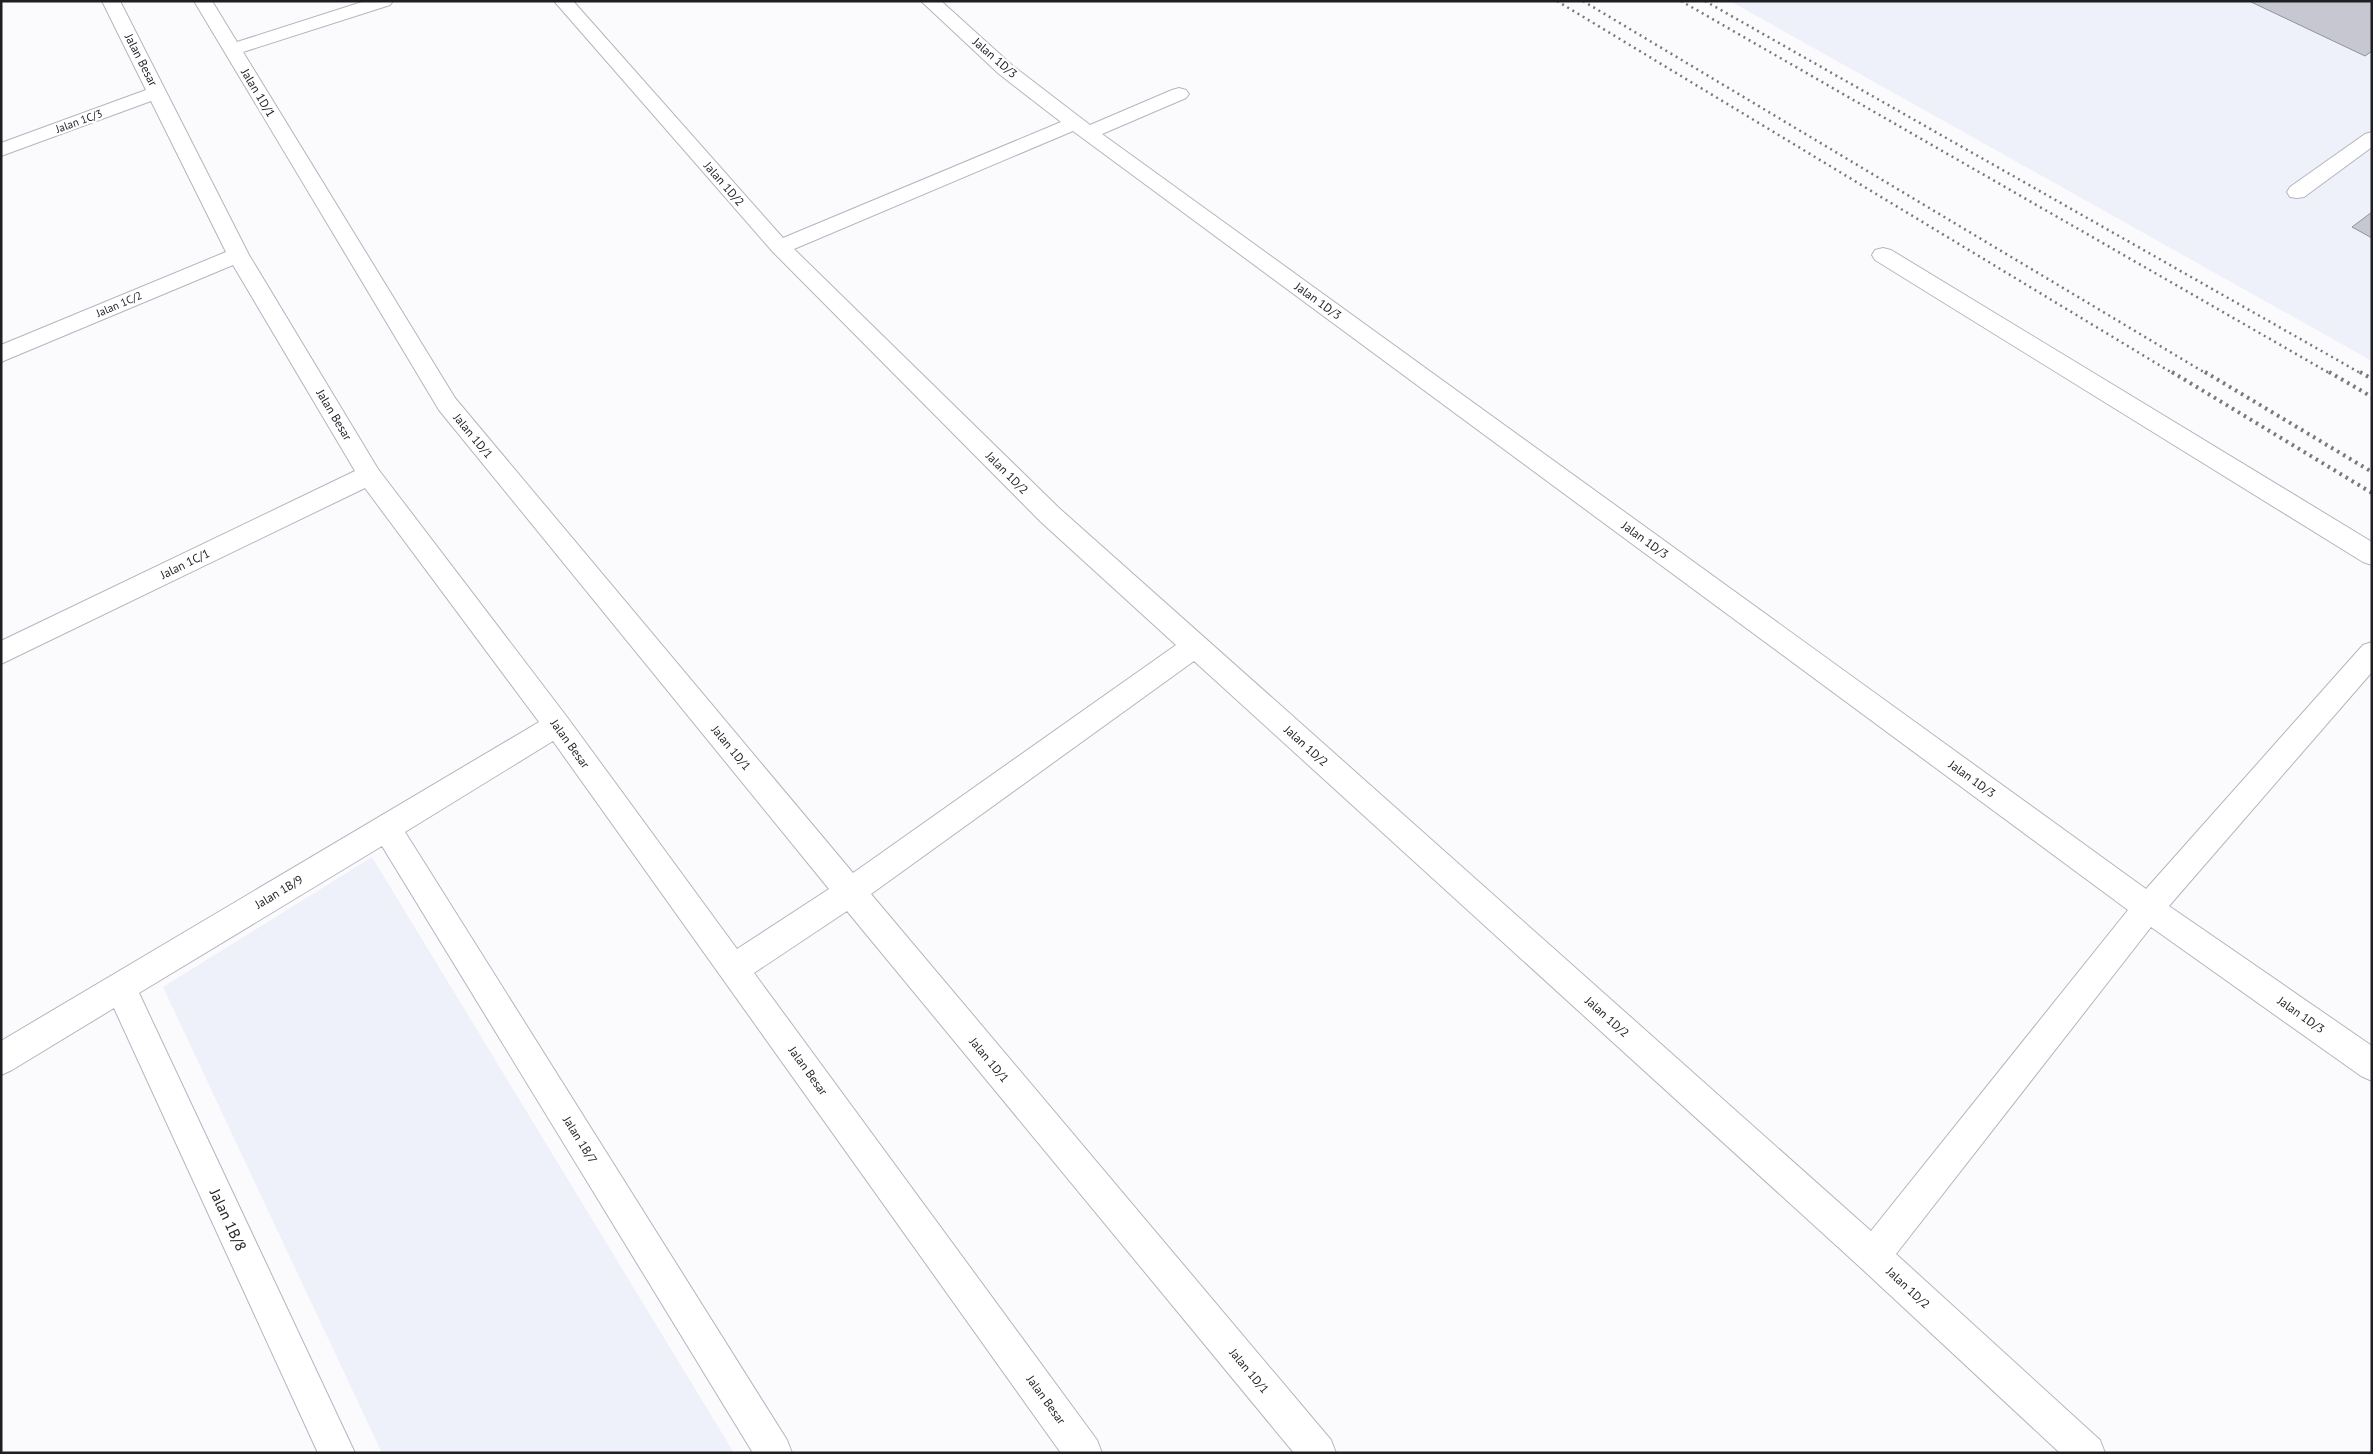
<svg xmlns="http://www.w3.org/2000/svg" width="2373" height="1454" font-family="'PT Sans',sans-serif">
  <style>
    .built { fill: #eef0fa }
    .building { fill: #c6c7d1; stroke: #91929b }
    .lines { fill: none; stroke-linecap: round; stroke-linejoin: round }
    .minor-casing { stroke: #b4b5be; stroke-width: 2 }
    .minor { fill: #fff; fill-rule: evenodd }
    .rail-far1 { stroke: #79797c; stroke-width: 2.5; stroke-dasharray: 2 4; stroke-linecap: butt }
    .rail { stroke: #79797c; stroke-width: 4; stroke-dasharray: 2.5 4.5; stroke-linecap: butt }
    .labels { text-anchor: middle; stroke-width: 4.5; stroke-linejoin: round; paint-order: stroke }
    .far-street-label { font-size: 11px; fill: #1e1f22; stroke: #fff }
    .street-label { font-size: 12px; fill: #1e1f22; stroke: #fff }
    .near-street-label { font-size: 15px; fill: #1e1f22; stroke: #fff }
  </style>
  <rect width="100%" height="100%" fill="#fbfbfd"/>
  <path class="built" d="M 1730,1 L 2372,1 L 2372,361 Z
    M 372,857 L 734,1453 L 382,1453 L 163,987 Z"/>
  <path class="building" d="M 2249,1 L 2372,1 L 2372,51 L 2365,56 Z
    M 2372,212 L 2372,238 L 2352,227 Z"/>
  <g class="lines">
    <defs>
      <path id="minor" d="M 102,1 L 120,1 L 249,255 L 378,469 L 567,717 L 737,949 L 829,889 L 439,410 L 194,1 L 212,1 L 237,42 L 365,1 L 393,1 L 390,5 L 243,52 L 455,398 L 853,873 L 1176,645 L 1041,522 L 773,252 L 554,1 L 573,1 L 783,238 L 1061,122 L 999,74 L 921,1 L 941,1 L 1013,66 L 1090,125 L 1172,90 L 1179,88 L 1186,90 L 1189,94 L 1186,98 L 1102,134 L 2146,889 L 2363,645 L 2372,642 L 2372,672 L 2169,906 L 2372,1046 L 2372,1081 L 2361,1076 L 2151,927 L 1896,1254 L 2100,1440 L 2105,1453 L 2060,1453 L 1861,1268 L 1194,661 L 871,894 L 1331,1440 L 1336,1453 L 1294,1453 L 847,911 L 754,973 L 1097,1440 L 1102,1453 L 1061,1453 L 553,741 L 405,832 L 787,1440 L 792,1453 L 753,1453 L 382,846 L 139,993 L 355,1453 L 318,1453 L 114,1008 L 12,1070 L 1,1075 L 1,1041 L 539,722 L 365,488 L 1,664 L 1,641 L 355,471 L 233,265 L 1,362 L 1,345 L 226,252 L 151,101 L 1,156 L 1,143 L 146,90 ZM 1073,131 L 2128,910 L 1871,1231 L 1059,508 L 794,249 Z
        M 2372,132 L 2372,147 L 2304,197 L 2297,198 L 2290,197 L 2287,192 L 2290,187 L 2365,134 Z
        M 1883,248 L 1891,250 L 2372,542 L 2372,565 L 2363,562 L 1875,260 L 1872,255 L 1875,250 Z"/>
    </defs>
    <use href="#minor" class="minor-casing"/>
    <use href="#minor" class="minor"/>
    <path class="rail-far1" d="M 1557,1 L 2174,374
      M 1583,1 L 2207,374
      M 1681,1 L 2331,374
      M 1705,1 L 2362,374"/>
    <path class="rail" d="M 2172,372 L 2372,493
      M 2205,372 L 2372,472
      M 2329,372 L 2372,397
      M 2360,372 L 2372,379"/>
  </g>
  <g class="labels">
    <g class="far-street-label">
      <text transform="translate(79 121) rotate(-20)" y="4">Jalan 1C/3</text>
      <text transform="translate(119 304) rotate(-23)" y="4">Jalan 1C/2</text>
    </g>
    <g class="street-label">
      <text transform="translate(995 58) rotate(41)" y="4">Jalan 1D/3</text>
      <text transform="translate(141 60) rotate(63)" y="4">Jalan Besar</text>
      <text transform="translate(258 93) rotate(59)" y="4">Jalan 1D/1</text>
      <text transform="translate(724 184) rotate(49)" y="4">Jalan 1D/2</text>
      <text transform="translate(1318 301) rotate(36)" y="4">Jalan 1D/3</text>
      <text transform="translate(334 415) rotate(59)" y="4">Jalan Besar</text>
      <text transform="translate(473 436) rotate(50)" y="4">Jalan 1D/1</text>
      <text transform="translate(1007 473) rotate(45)" y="4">Jalan 1D/2</text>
      <text transform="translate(1645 540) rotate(36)" y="4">Jalan 1D/3</text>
      <text transform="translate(185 564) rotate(-26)" y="4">Jalan 1C/1</text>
      <text transform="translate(570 744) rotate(54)" y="4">Jalan Besar</text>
      <text transform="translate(1306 746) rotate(42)" y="4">Jalan 1D/2</text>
      <text transform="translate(731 748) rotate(50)" y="4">Jalan 1D/1</text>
      <text transform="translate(1972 779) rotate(36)" y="4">Jalan 1D/3</text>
      <text transform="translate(279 892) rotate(-31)" y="4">Jalan 1B/9</text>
      <text transform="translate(2301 1015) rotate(35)" y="4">Jalan 1D/3</text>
      <text transform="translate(1607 1017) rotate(42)" y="4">Jalan 1D/2</text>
      <text transform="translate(989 1060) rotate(50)" y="4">Jalan 1D/1</text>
      <text transform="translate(808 1071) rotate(54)" y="4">Jalan Besar</text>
      <text transform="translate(580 1140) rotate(58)" y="4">Jalan 1B/7</text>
      <text transform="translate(1908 1288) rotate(43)" y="4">Jalan 1D/2</text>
      <text transform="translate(1249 1371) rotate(50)" y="4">Jalan 1D/1</text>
      <text transform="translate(1046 1400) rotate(54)" y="4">Jalan Besar</text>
    </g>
    <g class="near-street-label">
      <text transform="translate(228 1220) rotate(65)" y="5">Jalan 1B/8</text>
    </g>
  </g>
  <rect width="2373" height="1454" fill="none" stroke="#1e1f22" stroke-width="5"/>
</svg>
